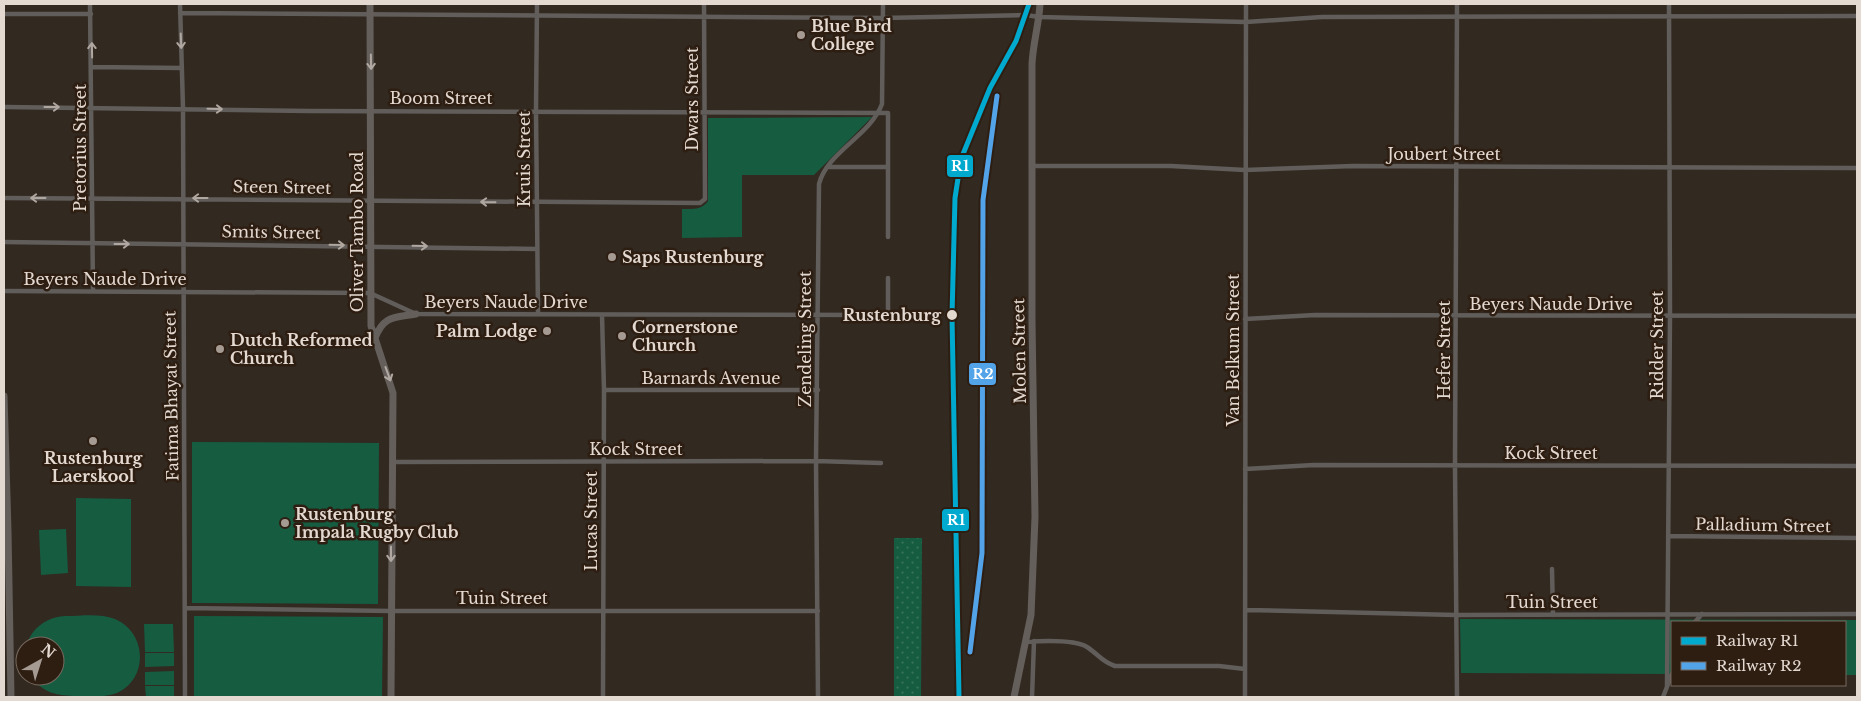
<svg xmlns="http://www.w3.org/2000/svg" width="1861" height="701" font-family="'Libre Baskerville',serif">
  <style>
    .grass { fill: url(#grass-dots) }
    .green { fill: #155c41 }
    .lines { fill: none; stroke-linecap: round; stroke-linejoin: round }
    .street { stroke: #615d5a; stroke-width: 4.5 }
    .secondary { stroke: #645f5b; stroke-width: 7 }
    .rail-1-casing { stroke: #2e1e12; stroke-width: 9 }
    .rail-2-casing { stroke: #2e1e12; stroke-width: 9 }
    .rail-1 { stroke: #00a9ce; stroke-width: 5 }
    .rail-2 { stroke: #53a3e8; stroke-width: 5 }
    .oneway { stroke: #b0a7a1 }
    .oneway2 { stroke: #b1a8a2 }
    .poi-dot { fill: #a69b93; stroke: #2e1e12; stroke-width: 2 }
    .stop-dot { fill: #e4d9d1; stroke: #2e1e12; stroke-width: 2 }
    .labels { text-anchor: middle; stroke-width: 5; stroke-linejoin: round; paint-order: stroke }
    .poi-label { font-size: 16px; font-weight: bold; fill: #e4d9d1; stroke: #2e1e12; text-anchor: start }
    .street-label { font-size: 16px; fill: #e4d9d1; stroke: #2e1e12 }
    .stop-label { font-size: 16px; font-weight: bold; fill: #e4d9d1; stroke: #2e1e12; text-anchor: end }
    .line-badge { stroke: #2e1e12; stroke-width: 2 }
    .badge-label { font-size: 14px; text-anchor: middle; font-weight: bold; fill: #fff }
  </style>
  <defs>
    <pattern id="grass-dots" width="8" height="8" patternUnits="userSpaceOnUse" patternTransform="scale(1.25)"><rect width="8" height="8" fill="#155c41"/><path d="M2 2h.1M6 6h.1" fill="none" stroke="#37735b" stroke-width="1.8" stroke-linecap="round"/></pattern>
  </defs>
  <rect width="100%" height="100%" fill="#322921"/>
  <path class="grass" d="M 894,538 L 922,538 L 921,697 L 894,697 Z"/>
  <path class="green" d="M 872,117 L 814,175 L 742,175 L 742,237 L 682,238 L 682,209 C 693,209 702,210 708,201 L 708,118 Z
    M 192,442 L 379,443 L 378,604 L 192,603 Z
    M 76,498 L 131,499 L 131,587 L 76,586 Z
    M 66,529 L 68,573 L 41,575 L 39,530 Z
    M 66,616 C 81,616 100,613 115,619 C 146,632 149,676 119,692 C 106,698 91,696 77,696 C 58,696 42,693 31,676 L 55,676 L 55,646 L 26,646 C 32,628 46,617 66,616 Z
    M 194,616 L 383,617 L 382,697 L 194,697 Z
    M 1460,619 L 1857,620 L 1857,675 L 1845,675 L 1845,622 L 1672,622 L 1672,674 L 1461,673 Z
    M 144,624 L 173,624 L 174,652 L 145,652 Z
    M 145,653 L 174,653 L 174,666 L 145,667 Z
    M 174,671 L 174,685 L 145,685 L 145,672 Z
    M 145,686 L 174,686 L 174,697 L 146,697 Z"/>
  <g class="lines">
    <path class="street" d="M 90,4 L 93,291
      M 180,4 L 183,108 L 185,697
      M 537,4 L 536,110 L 538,313
      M 180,13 L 883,18 L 1026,15 L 1039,17 L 1246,22 L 1322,17 L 1857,16
      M 4,14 L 91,14
      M 92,67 L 182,68
      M 4,107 L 309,111 L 888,113 L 888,237
      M 1031,166 L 1171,166 L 1245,170 L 1353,166 L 1857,168
      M 828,167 L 888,167
      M 4,198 L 700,203 L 705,199 L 704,4
      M 4,242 L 537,249
      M 888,278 L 888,315
      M 4,291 L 370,293 L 416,314 L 892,315
      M 602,315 L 604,390 L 603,697
      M 1245,319 L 1315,315 L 1857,316
      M 604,390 L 818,390
      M 392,462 L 816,461 L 881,463
      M 1245,469 L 1314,465 L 1857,466
      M 1668,536 L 1857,538
      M 1552,569 L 1553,615
      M 186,608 L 391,611 L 818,611
      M 1246,610 L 1456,615 L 1857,614
      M 1695,622 L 1702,614
      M 1025,642 C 1040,641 1074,639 1087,647 C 1098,654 1102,662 1115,666 L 1219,666 L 1245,669
      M 1667,686 L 1670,316 L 1669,4
      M 818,697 L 816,461 L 819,184 C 827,152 870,136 882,104 L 883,4
      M 1032,697 L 1034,641
      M 1245,697 L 1246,4
      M 1457,697 L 1455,465 L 1457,4
      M 1663,697 L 1672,674"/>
    <path class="secondary" d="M 370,4 L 371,326 L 393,393 L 391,697
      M 375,338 C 384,315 394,318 416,314
      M 4,396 L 8,531 L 11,697
      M 1014,697 L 1031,615 L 1035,517 L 1032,321 L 1032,64 C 1033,43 1039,24 1040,4"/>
    <defs>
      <path id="rail-1" d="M 959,697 L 952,316 L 955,198 L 961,159 L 990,88 L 1016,41 L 1029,4"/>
      <path id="rail-2" d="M 970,652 L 982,553 L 983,200 L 997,96"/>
    </defs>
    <use href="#rail-1" class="rail-1-casing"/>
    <use href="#rail-2" class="rail-2-casing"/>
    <use href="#rail-1" class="rail-1"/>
    <use href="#rail-2" class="rail-2"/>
  </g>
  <defs><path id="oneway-shaft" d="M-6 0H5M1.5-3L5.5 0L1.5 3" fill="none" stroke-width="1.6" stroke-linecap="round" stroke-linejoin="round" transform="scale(1.25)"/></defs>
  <g class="oneway">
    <use href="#oneway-shaft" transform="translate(181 41) rotate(88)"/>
    <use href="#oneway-shaft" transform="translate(92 50) rotate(-91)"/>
    <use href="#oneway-shaft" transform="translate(52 107)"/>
    <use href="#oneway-shaft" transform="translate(215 109) rotate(1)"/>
    <use href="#oneway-shaft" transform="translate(38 198) rotate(-180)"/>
    <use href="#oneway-shaft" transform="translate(200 198) rotate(-180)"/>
    <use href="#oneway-shaft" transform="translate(488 202) rotate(-179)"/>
    <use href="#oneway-shaft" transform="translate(122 244)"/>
    <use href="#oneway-shaft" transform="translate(337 245) rotate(1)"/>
    <use href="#oneway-shaft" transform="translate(420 246) rotate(1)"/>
  </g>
  <g class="oneway2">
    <use href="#oneway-shaft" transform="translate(371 62) rotate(89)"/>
    <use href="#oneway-shaft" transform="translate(388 374) rotate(70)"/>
    <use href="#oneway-shaft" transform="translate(391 554) rotate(90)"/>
  </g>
  <g class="poi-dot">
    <circle cx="801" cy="35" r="5"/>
    <circle cx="612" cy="257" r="5"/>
    <circle cx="547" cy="331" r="5"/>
    <circle cx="622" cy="336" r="5"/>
    <circle cx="220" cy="349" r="5"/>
    <circle cx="93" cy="441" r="5"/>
    <circle cx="285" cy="523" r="5"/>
  </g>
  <circle class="stop-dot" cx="952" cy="315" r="6"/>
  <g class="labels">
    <g class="poi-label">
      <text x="811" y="32">Blue Bird<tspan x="811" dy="18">College</tspan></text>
      <text x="622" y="263">Saps Rustenburg</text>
      <text x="632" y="333">Cornerstone<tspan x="632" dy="18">Church</tspan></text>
      <text x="537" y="337" text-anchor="end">Palm Lodge</text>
      <text x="230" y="346">Dutch Reformed<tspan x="230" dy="18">Church</tspan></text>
      <text x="93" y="464" text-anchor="middle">Rustenburg<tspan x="93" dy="18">Laerskool</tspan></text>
      <text x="295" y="520">Rustenburg<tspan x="295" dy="18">Impala Rugby Club</tspan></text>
    </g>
    <g class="street-label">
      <text x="441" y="104">Boom Street</text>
      <text transform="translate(692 99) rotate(-90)" y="6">Dwars Street</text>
      <text transform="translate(80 148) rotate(-90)" y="6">Pretorius Street</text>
      <text x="1444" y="160">Joubert Street</text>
      <text transform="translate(524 159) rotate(-90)" y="6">Kruis Street</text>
      <text transform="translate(282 187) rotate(1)" y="6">Steen Street</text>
      <text transform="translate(271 232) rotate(1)" y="6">Smits Street</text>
      <text transform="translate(357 232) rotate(-90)" y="6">Oliver Tambo Road</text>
      <text x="105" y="285">Beyers Naude Drive</text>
      <text x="506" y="308">Beyers Naude Drive</text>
      <text x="1551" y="310">Beyers Naude Drive</text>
      <text transform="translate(805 339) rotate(-90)" y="6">Zendeling Street</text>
      <text transform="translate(1657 345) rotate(-90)" y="6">Ridder Street</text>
      <text transform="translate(1233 350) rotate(-90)" y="6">Van Belkum Street</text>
      <text transform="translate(1444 350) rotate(-90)" y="6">Hefer Street</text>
      <text transform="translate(1019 351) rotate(-91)" y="6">Molen Street</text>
      <text x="711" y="384">Barnards Avenue</text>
      <text transform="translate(171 396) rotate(-91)" y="6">Fatima Bhayat Street</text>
      <text x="636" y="455">Kock Street</text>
      <text x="1551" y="459">Kock Street</text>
      <text transform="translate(591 521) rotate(-90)" y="6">Lucas Street</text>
      <text transform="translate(1763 525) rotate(1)" y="6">Palladium Street</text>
      <text x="502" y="604">Tuin Street</text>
      <text x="1552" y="608">Tuin Street</text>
    </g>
    <g class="stop-label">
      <text x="941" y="321">Rustenburg</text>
    </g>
  </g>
  <g class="line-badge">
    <rect x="946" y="154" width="28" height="24" rx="5" fill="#00a9ce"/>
    <rect x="968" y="362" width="29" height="24" rx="5" fill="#53a3e8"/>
    <rect x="941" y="508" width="29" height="24" rx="5" fill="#00a9ce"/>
  </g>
  <g class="badge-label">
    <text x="960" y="171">R1</text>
    <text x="983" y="379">R2</text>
    <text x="956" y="525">R1</text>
  </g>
  <rect width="1861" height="701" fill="none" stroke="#e4d9d1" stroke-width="10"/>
  <rect x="1671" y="621" width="175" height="65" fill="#2e1e12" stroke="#77695e"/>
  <rect x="1681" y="637" width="25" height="8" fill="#00a9ce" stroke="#77695e"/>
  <text x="1716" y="646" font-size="15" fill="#e4d9d1">Railway R1</text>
  <rect x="1681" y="662" width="25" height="8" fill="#53a3e8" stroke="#77695e"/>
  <text x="1716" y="671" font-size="15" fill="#e4d9d1">Railway R2</text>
  <g transform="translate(40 661) rotate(39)"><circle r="24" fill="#2e1e12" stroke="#77695e"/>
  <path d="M0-4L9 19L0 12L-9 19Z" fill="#a69b93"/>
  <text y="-8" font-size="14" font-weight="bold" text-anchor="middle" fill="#e4d9d1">N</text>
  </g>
</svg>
